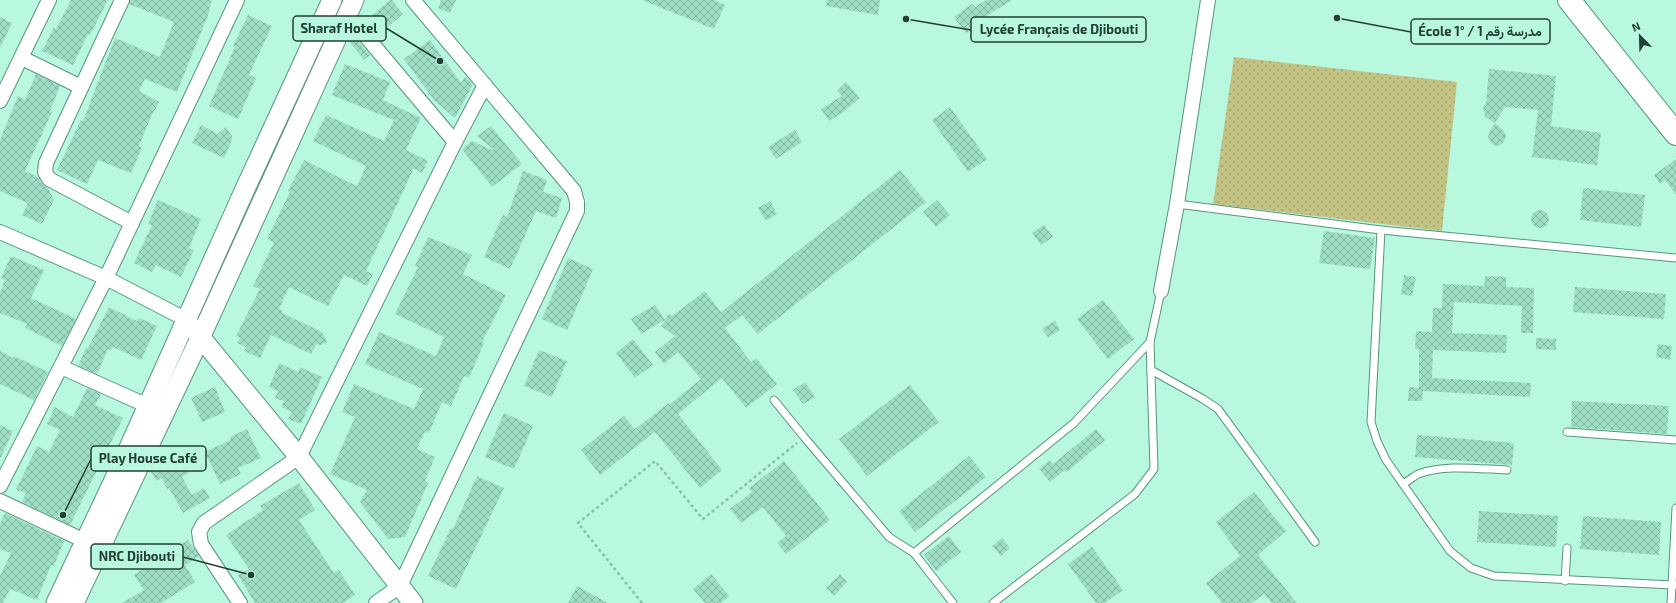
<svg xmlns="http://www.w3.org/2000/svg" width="1676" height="603" font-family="'Exo 2',Vazirmatn,sans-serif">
	<defs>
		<pattern id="grass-dots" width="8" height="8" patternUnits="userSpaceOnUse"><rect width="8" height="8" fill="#c3c384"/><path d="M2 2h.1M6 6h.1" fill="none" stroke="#9ea06d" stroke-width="1.8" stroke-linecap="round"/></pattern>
		<pattern id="building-cross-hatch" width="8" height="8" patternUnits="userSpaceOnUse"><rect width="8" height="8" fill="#9edec5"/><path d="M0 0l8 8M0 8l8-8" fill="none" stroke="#81b5a1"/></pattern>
	</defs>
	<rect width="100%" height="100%" fill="#b7f8df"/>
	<path fill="url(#grass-dots)" d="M1234 57 1457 82 1442 231 1213 204Z"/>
	<g fill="url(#building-cross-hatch)">
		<path d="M71 0H108L90 35 88 34 73 65 42 51 54 27 56 29Z"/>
		<path d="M130 0H212L209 9 210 10 177 92 145 79 139 91 159 102 154 112H153L139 146 142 148 131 173 98 160 87 184 57 170 81 120 83 121 115 38 160 57 174 22 129 4Z"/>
		<path d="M390 0H392L403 14 377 36 365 21Z"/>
		<path d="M441 0H456L450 13 438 8Z"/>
		<path d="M642 0H714L725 5 714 29Z"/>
		<path d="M827 0H880L878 15 826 6Z"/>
		<path d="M986 0H1012L983 18 984 20 966 33 954 17 972 4 975 7Z"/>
		<path d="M248 15 272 26 249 75 256 78 238 119 209 106 235 47 233 46Z"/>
		<path d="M0 17 12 23 0 48Z"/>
		<path d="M351 33 370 55 364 60 348 40Z"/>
		<path d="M430 40 461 83 465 77 473 84 455 118 434 100 404 59Z"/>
		<path d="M345 64 390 82 383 100 421 118 406 150 428 161 422 173 414 168 366 271 373 274 367 286 344 275 328 306 289 287 279 309 283 311 282 313 322 332 327 342 321 345 316 344 311 354 271 335 260 358 244 351 246 347 237 343 240 338 236 336 260 289 253 286 274 242 267 239 290 192 288 191 304 160 357 186 366 166 313 141 326 115 384 141 394 120 332 95Z"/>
		<path d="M1489 69 1556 76 1551 126 1601 133 1597 165 1532 157 1538 110 1505 107 1495 123 1485 117 1483 109 1486 103Z"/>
		<path d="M36 74 60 86 50 111 52 112 25 171 38 177 42 184 48 188 54 200 42 224 22 215 28 203 0 191V140L18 96 25 100Z"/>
		<path d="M846 82 860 98 842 113 829 121 821 109 842 96 837 91Z"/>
		<path d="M950 107 987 159 968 172 932 120Z"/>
		<path d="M1495 123 1504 131 1506 136 1504 142 1499 146 1493 145 1488 138 1489 132Z"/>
		<path d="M201 125 218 134 226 127 232 136V140L224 158 192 143Z"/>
		<path d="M491 126 522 164 492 187 462 149 472 141 492 150 493 149 477 136Z"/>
		<path d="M795 130 802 142 776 159 768 147Z"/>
		<path d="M1676 159V195L1665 180 1660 184 1654 175Z"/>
		<path d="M900 170 926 202 758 334 742 315 725 328 751 362 756 358 777 384 746 408 722 378 678 414 722 470 700 488 655 432 600 475 581 450 624 416 635 429 669 403 670 404 701 379 678 352 664 364 655 352 675 336 661 326 669 314 672 316 705 291 721 312Z"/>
		<path d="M523 171 547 180 543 192 562 198 556 218 536 211 510 269 484 257 503 215 507 217Z"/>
		<path d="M1583 188 1645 195 1641 227 1580 220Z"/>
		<path d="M158 200 201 219 189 248 194 250 181 277 156 265 152 272 134 263 152 225 148 224Z"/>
		<path d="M937 200 950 215 936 227 923 212Z"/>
		<path d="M770 201 777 214 766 221 758 208Z"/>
		<circle cx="1540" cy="219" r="9"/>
		<path d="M1044 225 1053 237 1041 245 1032 233Z"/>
		<path d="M1324 231 1375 238 1370 269 1319 263Z"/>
		<path d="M428 237 472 255 463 274 506 295 482 342 484 343 469 378 464 376 451 406 442 402 429 433 425 431 417 449 435 457 425 481 428 483 405 537 388 539 360 502 367 490 330 474 355 417 342 412 354 384 414 409 423 389 365 364 379 332 436 356 444 337 395 314 418 267 415 266Z"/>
		<path d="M11 256 44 270 31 298 76 319 62 346 25 328 27 324 0 313V293L5 280 1 278Z"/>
		<path d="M568 258 593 269 567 330 542 319Z"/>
		<path d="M1404 275 1416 277 1412 296 1401 294Z"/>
		<path d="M1485 276 1506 277V287L1534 288 1533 333H1521L1522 306 1454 302 1452 333 1507 335 1506 353 1433 350 1432 378 1531 383 1530 397 1423 391 1422 401H1408L1409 387 1419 388V349H1415L1416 331 1432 332 1433 308H1442L1443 284 1484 286Z"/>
		<path d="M1575 287 1666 294 1664 319 1573 312Z"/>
		<path d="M1103 300 1134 339 1108 359 1077 319Z"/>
		<path d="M655 305 665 320 641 334 631 319Z"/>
		<path d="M109 307 137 321 139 318 157 326 141 360 113 347 111 350 108 349 97 374 78 366 86 348H88Z"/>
		<path d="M1055 321 1060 330 1048 337 1042 328Z"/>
		<path d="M1536 338 1556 339V350L1536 349Z"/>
		<path d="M633 339 653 365 635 378 616 353Z"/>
		<path d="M1658 344 1672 346 1670 360 1656 357Z"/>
		<path d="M539 350 567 361 552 397 524 386Z"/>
		<path d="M0 351 14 358V356L48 372 34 400 0 384Z"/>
		<path d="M279 363 298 372 300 367 322 377 301 424 288 419 292 412 282 407 284 401 275 398 278 391 269 387Z"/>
		<path d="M805 382 815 397 803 404 793 390Z"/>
		<path d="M910 385 939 422 867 476 839 439Z"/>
		<path d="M215 387 225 412 202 422 191 398Z"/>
		<path d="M87 388 101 394 95 405 123 418 70 525 22 502 26 493 16 490 37 446 49 452 60 430 47 424 55 407 73 417Z"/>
		<path d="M1572 401 1669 406 1667 434 1571 427Z"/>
		<path d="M504 413 533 426 514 469 485 457Z"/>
		<path d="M0 425 13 431 0 459Z"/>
		<path d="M247 429 261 458 238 468 241 474 220 484 205 452 231 440 230 437Z"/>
		<path d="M1096 429 1105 440 1067 472 1065 470 1050 482 1039 469 1050 460 1053 464Z"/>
		<path d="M1417 435 1514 443 1512 465 1415 457Z"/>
		<path d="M181 449 193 470 182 477 192 495 204 488 210 498 183 513 169 488 167 489 162 478 156 481 150 470 151 466 157 463 155 459 172 450 174 454Z"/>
		<path d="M969 456 986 477 915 532 899 511Z"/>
		<path d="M784 461 830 520 786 554 777 543 786 536 763 507 741 523 730 509 752 492 749 488Z"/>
		<path d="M477 476 504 488 456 589 428 576 451 528 453 529Z"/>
		<path d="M299 483 315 510 299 520 334 573 339 570 355 595 343 603H255L238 575 249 569 226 535 263 510 260 506Z"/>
		<path d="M1254 492 1286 531 1258 555 1297 603H1272L1264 594 1252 603H1222L1206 583 1240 556 1216 522Z"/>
		<path d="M1479 511 1558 516 1556 547 1477 542Z"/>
		<path d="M5 513 64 541 54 566 51 565 37 600 10 589 3 603H0V576L11 553 0 549V524Z"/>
		<path d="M1583 516 1661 522 1659 555 1580 549Z"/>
		<path d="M949 536 961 552 936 571 924 555Z"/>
		<path d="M1002 538 1010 548 1001 556 992 546Z"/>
		<path d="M188 540 199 556 185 565 195 582 161 603H122L144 590 134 575Z"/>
		<path d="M1092 547 1123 590 1105 603H1096L1068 564Z"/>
		<path d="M711 574 729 596 721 603H705L693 589Z"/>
		<path d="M840 574 847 582 834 596 826 588Z"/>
		<path d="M577 586 608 603H568Z"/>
	</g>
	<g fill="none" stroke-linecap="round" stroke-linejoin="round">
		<defs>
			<g id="lane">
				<path d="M1177 204 1381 230 1676 258"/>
				<path d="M1381 230 1371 422 1377 441 1386 460 1450 551 1471 568 1494 576 1672 585 1676 508"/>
				<path d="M1151 370 1203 399 1218 409 1315 542"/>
				<path d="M774 400 804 437 889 537 914 553"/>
				<path d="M1567 432 1676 440"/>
				<path d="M1403 484C1408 481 1413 477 1418 474 1445 464 1479 469 1507 470"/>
				<path d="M1565 581 1567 548"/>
				<path d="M953 603 914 553 1074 423 1150 342"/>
				<path d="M993 603 1135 494 1154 469 1150 342 1161 291"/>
				<path d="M1671 603 1672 585H1676"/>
			</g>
			<g id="street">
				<path d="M122 0 46 163 45 172 49 179 132 223"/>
				<path d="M347 14 455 142"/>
				<path d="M22 58 81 87"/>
				<path d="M0 101 49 0"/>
				<path d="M0 232 106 278 187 320"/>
				<path d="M1161 291 1177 204 1208 0"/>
				<path d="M61 367 148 406"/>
				<path d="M0 486 106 278 237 0"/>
				<path d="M0 501 85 541"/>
				<path d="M240 603 201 544 199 532 204 523 299 457 455 142 485 85"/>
				<path d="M376 603 400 586 577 211V202L574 191 413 0"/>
			</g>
			<g id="secondary">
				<path d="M193 328 299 457 413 603"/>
				<path d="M56 603 123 461 245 189 332 0"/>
				<path d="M74 603 201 336 354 0"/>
			</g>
			<path id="primary" d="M1569 0 1676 134"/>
		</defs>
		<use href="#lane" stroke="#57957e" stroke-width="9"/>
		<use href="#street" stroke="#57957e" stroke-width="16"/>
		<use href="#secondary" stroke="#57957e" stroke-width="21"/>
		<use href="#primary" stroke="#57957e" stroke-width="24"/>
		<path stroke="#89beaa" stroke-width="2.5" stroke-dasharray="3 3" stroke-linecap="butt" d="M642 603 578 523 655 461 703 519 797 443"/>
		<use href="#lane" stroke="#fff" stroke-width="7"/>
		<use href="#street" stroke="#fff" stroke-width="14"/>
		<use href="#secondary" stroke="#fff" stroke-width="19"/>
		<use href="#primary" stroke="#fff" stroke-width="22"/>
	</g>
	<path fill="none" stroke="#253f36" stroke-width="1.5" d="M440 61L386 28M906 19L971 30M1337 18L1411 32M63 515L91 459M251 575L183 557"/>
	<g fill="#253f36" stroke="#b7f8df" stroke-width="1.5">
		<circle cx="440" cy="61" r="4"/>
		<circle cx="906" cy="19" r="4"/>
		<circle cx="1337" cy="18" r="4"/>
		<circle cx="63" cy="515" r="4"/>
		<circle cx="251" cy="575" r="4"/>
	</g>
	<g fill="#b7f8df" stroke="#253f36" stroke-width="1.5">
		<rect x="293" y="16" width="93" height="25" rx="4"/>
		<rect x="971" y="17" width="175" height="25" rx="4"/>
		<rect x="1411" y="19" width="139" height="25" rx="4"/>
		<rect x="91" y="446" width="115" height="25" rx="4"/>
		<rect x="91" y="544" width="92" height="25" rx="4"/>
	</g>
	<g font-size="13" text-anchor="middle" font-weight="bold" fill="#253f36">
		<text x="339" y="33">Sharaf Hotel</text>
		<text x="1059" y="34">Lycée Français de Djibouti</text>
		<text x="1480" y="36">École 1° / مدرسة رقم 1</text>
		<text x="148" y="463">Play House Café</text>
		<text x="137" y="561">NRC Djibouti</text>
	</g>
	<g transform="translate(1640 36) rotate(337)" stroke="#b7f8df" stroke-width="3" paint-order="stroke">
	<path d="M0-3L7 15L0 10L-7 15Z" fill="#253f36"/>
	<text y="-6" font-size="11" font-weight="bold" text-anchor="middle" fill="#253f36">N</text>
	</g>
</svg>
